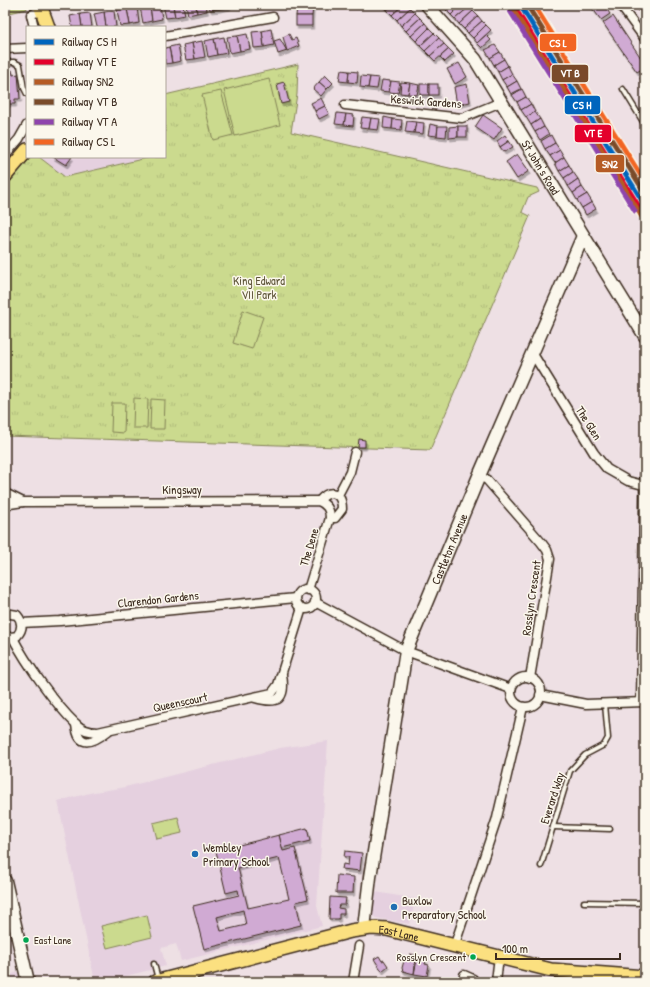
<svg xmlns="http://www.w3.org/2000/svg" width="650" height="987" font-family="'Patrick Hand',sans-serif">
	<defs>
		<pattern id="forest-firs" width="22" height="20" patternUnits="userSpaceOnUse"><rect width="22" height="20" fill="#cbda8e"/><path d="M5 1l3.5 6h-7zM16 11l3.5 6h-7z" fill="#afbb7a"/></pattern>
		<pattern id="park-tufts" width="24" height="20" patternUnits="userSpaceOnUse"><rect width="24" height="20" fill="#cbda8e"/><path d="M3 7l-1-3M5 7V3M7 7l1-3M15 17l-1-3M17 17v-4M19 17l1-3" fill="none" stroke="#afbb7a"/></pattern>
		<filter id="shadow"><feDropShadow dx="1.5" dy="3" stdDeviation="0" flood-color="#0004"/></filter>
	</defs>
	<rect width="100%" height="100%" fill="#eee0e4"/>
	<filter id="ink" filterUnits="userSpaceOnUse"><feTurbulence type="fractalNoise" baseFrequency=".025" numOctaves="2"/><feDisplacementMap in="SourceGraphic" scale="8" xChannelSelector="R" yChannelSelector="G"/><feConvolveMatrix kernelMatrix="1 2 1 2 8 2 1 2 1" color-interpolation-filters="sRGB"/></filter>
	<g filter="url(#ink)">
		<g fill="#e5d0df">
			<path d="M39 157H151L65 177Z"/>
			<path d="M328 741 317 906 322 926 181 961 176 944 161 948 166 966 102 982H95L58 801 94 792 121 788 280 748Z"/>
			<path d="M376 892 416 899 409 924 376 918 372 915Z"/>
			<path d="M18 972 21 982H5V977Z"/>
		</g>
		<path fill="url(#forest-firs)" stroke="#838256" d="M5 5H26L27 9 5 14Z"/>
		<path fill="url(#park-tufts)" stroke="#838256" d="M298 64 297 94 291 132 537 188 539 192 528 197 522 212 530 216 430 450 5 436V188L31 157H39L65 177 151 157H165V95Z"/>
		<g fill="#cbda8e" stroke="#838256">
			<path d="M269 79 280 125 235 136 224 90Z"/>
			<path d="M221 91 233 135 213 140 202 95Z"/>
			<path d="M243 310 263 317 252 349 233 343Z"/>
			<path d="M134 398 148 399 147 428H133Z"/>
			<path d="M151 399 165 400 164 429H150Z"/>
			<path d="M112 403H125L124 433 111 432Z"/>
			<path d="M178 817 182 833 157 839 153 823Z"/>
			<path d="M147 915 152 937 107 948 101 926Z"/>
		</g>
		<g fill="#d0aad3" stroke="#3b2a1e" fill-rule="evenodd" filter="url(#shadow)">
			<path d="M150 5 152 21 143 23 140 7Z"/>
			<path d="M150 5H160L162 19 152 21Z"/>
			<path d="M163 5H173L175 17 166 18Z"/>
			<path d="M173 5H183L185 15 175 17Z"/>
			<path d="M186 5H196L197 13 188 15Z"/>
			<path d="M196 5H206L207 11 197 13Z"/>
			<path d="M209 5H219V9L210 10Z"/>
			<path d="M219 5H229V7L219 9Z"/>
			<path d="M382 5H393L387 10Z"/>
			<path d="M393 5H403L392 15 387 10Z"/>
			<path d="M403 5H408L410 8 397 20 392 15Z"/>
			<path d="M452 5H461L451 15 446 10Z"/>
			<path d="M461 5 469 7 455 19 451 15Z"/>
			<path d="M590 5H604L610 14 601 20Z"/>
			<path d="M297 6 313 7 312 16H296Z"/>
			<path d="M645 6V20L638 10Z"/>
			<path d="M137 7 139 23 130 25 127 9Z"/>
			<path d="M469 7 473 11 459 24 455 19Z"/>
			<path d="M410 8 415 13 401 26 397 20Z"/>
			<path d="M127 9 130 25 120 26 117 10Z"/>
			<path d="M114 11 116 27H106L104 12Z"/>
			<path d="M473 11 478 16 464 29 459 24Z"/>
			<path d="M104 12 106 27H97L94 14Z"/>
			<path d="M90 13 92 27H82L80 14Z"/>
			<path d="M415 13 420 18 406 31 401 26Z"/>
			<path d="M80 14 82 27H72L70 16Z"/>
			<rect x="296" y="16" width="16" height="10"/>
			<path d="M478 16 482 21 468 33 464 29Z"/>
			<path d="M613 16 645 64V67L637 72 603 23Z"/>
			<path d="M420 18 425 23 411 36 406 31Z"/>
			<path d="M482 21 486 25 473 38 468 33Z"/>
			<path d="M425 23 429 28 416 41 411 36Z"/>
			<path d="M486 25 491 30 477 43 473 38Z"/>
			<path d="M429 28 434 33 420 46 416 41Z"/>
			<path d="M271 29 274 45 264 47 262 31Z"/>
			<path d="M262 31 264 47 254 48 252 32Z"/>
			<path d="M434 33 439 38 425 51 420 46Z"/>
			<path d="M247 34 250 49 240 51 237 36Z"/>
			<path d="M289 34 292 40 296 38 299 46 287 51 283 37Z"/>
			<path d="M486 35 491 40 482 48 477 43Z"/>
			<path d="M237 36 240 51 230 53 227 37Z"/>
			<path d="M224 37 227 53 217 55 214 39Z"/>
			<path d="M439 38 444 44 430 56 425 51Z"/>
			<path d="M214 39 217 55 208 57 205 41Z"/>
			<path d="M280 39 287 51 278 54 274 41Z"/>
			<path d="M202 41 205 57 195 59 192 43Z"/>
			<path d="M192 43 195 59 186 60 183 45Z"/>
			<path d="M444 44 449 49 435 61 430 56Z"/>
			<path d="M178 45 181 61 172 63 169 47Z"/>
			<path d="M495 45 500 52 490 58 485 50Z"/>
			<path d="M169 47 172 63 165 64V48Z"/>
			<path d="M449 49 454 54 445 62 440 57Z"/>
			<path d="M500 52 504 59 494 65 490 58Z"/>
			<path d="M504 59 508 66 498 72 494 65Z"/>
			<path d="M459 63 467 77 455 84 447 69Z"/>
			<path d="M508 66 512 74 502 80 498 72Z"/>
			<path d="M5 70H12L13 75 18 74 20 99H15V104H5Z"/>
			<path d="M341 70 349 71 348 82 339 81Z"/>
			<path d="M349 71 358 72 357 83 348 82Z"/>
			<path d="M512 74 517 81 507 87 502 80Z"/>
			<path d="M325 75 333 83 327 89 319 82Z"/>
			<path d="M361 76 370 77 368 88 360 87Z"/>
			<path d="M645 76V87L640 78Z"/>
			<path d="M370 77 379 78 377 89 368 88Z"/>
			<path d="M382 80 391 81 389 92 380 91Z"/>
			<path d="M391 81 400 82 398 93 389 92Z"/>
			<path d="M517 81 521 89 511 94 507 87Z"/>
			<path d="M284 82 289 102 281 104 277 84Z"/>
			<path d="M319 82 327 89 321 96 313 89Z"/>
			<path d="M401 82 410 83 408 94 400 93Z"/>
			<path d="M410 83 419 85 417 95 408 94Z"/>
			<rect x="420" y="84" width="9" height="11"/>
			<rect x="429" y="84" width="9" height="11"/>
			<path d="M467 84 470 102 457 105 454 87Z"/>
			<path d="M522 89 526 97 517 102 512 95Z"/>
			<path d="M526 97 531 104 521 110 517 102Z"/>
			<path d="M321 98 325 106 315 111 311 103Z"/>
			<path d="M531 104 535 112 526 117 521 110Z"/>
			<path d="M325 106 329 114 319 119 315 111Z"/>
			<path d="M535 112 540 119 531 125 526 117Z"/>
			<path d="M337 113 346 114 344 125 335 124Z"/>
			<path d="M346 114 354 115 353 126 344 125Z"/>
			<path d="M483 115 502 128 494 140 475 127Z"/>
			<path d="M362 117 371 118 369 129 360 128Z"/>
			<path d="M384 117 393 119 392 129 383 128Z"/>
			<path d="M371 118 380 119 378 130 369 129Z"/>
			<path d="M393 119 402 120 401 130 392 129Z"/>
			<path d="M540 119 544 127 535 132 531 125Z"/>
			<path d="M407 121 416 122 414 133 405 132Z"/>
			<path d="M416 122 424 123 423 134 414 133Z"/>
			<path d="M430 124 438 126 437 136 428 135Z"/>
			<path d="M438 126H447L446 137 437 136Z"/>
			<path d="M458 126V137L449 138V127Z"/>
			<rect x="458" y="126" width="9" height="11"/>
			<path d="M544 127 549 134 540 140 535 132Z"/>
			<path d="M505 135 509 141 500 147 497 141Z"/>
			<path d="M551 135 555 143 545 149 541 141Z"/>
			<path d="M509 141 513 147 504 152 500 147Z"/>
			<path d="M555 143 560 150 550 156 545 149Z"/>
			<path d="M560 150 564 157 555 163 550 156Z"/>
			<path d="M517 154 529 171 517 179 506 162Z"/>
			<path d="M53 157H72L66 165Z"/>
			<path d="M564 157 569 165 559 171 555 163Z"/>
			<path d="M569 165 573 172 564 178 559 171Z"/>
			<path d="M573 172 578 179 568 186 564 178Z"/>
			<path d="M578 179 582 187 573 193 568 186Z"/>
			<path d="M582 187 587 194 577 200 573 193Z"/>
			<path d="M587 194 592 202 582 208 577 200Z"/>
			<path d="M592 202 596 209 586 215 582 208Z"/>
			<path d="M359 439 365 440V447H358Z"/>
			<path d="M307 828 310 841 282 848 279 835Z"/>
			<path d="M279 835 283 851 295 848 308 899 296 902 301 925 204 949 193 906 239 895 238 890 226 893 216 851ZM279 858 289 899 248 908 238 868ZM243 910 246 925 221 931 217 917Z"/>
			<path d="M345 851 362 853 360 871 342 869 343 864 348 865 349 857H344Z"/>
			<path d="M337 875 354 877 353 893H336Z"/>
			<path d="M330 897 346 898 345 905H339L338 908 344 909V914H339V919H329Z"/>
			<path d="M410 954 416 955 414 974 403 971 402 968 405 957 409 958Z"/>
			<path d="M379 956 382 961 384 960 388 966 382 971 374 959Z"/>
			<path d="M420 956 426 958 425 964 429 965 427 976 414 974 417 960 419 961Z"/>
		</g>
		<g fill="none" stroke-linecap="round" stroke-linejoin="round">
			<defs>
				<g id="lane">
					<path d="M5 62H14L20 65 24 88 27 94"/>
					<path d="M623 89 645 125"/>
					<path d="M553 827 610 829"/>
					<path d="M541 866 570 771 585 755 604 745 608 738 605 704"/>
					<path d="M584 902 645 903"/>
					<path d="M154 964 158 979"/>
				</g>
				<g id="street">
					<path d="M620 5 645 39"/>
					<path d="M34 27 31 15 42 9"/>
					<path d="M165 36 273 17"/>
					<path d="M5 49 27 48"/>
					<path d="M345 105 462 118 501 102"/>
					<path d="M5 155 19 139 27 125"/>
					<path d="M533 354 594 453 607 469 628 481 643 485"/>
					<path d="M479 476 487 480 541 542 547 550 550 559 530 678"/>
					<path d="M5 493 23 502 319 501C327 505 330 509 330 518L308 590"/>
					<path d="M338 495 350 472 355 452"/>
					<path d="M319 501C330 488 342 492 342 509L335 518H330"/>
					<path d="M5 508 10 504 23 502"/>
					<circle cx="306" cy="599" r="10"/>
					<path d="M315 602 406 651 511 689"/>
					<path d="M5 613 17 615C23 622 23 629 17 636L5 638"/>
					<path d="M21 623 60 621 296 598"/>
					<path d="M13 638C26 663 55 704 76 724 82 730 90 732 98 732L272 693 278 685 302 608"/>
					<circle cx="526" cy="692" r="15"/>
					<path d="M540 695 586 704 645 702"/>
					<path d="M255 698C279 705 286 699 282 675"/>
					<path d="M641 702 645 449"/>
					<path d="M76 724C78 750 94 742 108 731"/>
					<path d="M455 944 497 818 523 707"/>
					<path d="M192 972 193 982"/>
					<path d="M464 975 473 979 475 982"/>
					<path d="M353 982 359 946"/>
					<path d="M496 982 499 956"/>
				</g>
				<g id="secondary">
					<path id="s1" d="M427 5 475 59 645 336"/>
					<path d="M5 881 28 982"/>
					<path id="s2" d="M364 928 370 877 406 651 479 476 583 236"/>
				</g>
				<g id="primary">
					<path d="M40 5 48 27"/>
					<path d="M5 176 27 150"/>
					<path id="s3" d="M155 982 351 931 371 928 387 929 551 970 645 977"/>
				</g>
			</defs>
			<use href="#lane" stroke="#3b2a1e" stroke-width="7"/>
			<use href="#street" stroke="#3b2a1e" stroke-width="11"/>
			<use href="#secondary" stroke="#3b2a1e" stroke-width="15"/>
			<use href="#primary" stroke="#3b2a1e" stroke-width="16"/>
			<use href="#lane" stroke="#fbf7ec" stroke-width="4"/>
			<use href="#street" stroke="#fbf7ec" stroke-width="8"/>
			<use href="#secondary" stroke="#fbf7ec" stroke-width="12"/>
			<use href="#primary" stroke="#fbe080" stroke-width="13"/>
			<defs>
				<path id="rail-1" d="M520 5 645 205"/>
				<path id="rail-2" d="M515 8 640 208"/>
				<path id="rail-3" d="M510 5 596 140 645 222"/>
				<path id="rail-4" d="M527 5 645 193"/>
				<path id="rail-5" d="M510 11 635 211"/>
				<path id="rail-6" d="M534 5 645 182"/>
			</defs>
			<use href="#rail-1" stroke="#fbf7ec" stroke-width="8"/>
			<use href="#rail-2" stroke="#fbf7ec" stroke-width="8"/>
			<use href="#rail-3" stroke="#fbf7ec" stroke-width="8"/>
			<use href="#rail-4" stroke="#fbf7ec" stroke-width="8"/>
			<use href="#rail-5" stroke="#fbf7ec" stroke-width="8"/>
			<use href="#rail-6" stroke="#fbf7ec" stroke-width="8"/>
			<use href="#rail-1" stroke="#0065bd" stroke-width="5"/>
			<use href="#rail-2" stroke="#e4002b" stroke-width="5"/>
			<use href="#rail-3" stroke="#b55b24" stroke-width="5"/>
			<use href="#rail-4" stroke="#7a4b2a" stroke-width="5"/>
			<use href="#rail-5" stroke="#8e44ad" stroke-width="5"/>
			<use href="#rail-6" stroke="#f26522" stroke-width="5"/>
		</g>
	</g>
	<g fill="#1f6fb2" stroke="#fbf7ec" stroke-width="1.5">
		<circle cx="195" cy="854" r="4"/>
		<circle cx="394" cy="907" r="4"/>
	</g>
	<g fill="#00a651" stroke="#fbf7ec" stroke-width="1.5">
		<circle cx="26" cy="940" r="3.5"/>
		<circle cx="473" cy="957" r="3.5"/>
	</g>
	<g text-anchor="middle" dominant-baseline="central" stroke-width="3" stroke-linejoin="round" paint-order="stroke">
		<g font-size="11" fill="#3b2a1e" stroke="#fbf7ec" text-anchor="start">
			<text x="34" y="940">East Lane</text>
			<text x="466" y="957" text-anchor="end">Rosslyn Crescent</text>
		</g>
		<g font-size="12" fill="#3b2a1e" stroke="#fbf7ec">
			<text transform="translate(426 101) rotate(4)">Keswick Gardens</text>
			<text stroke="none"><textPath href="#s1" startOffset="199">St John's Road</textPath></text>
			<text transform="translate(589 423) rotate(58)">The Glen</text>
			<text x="182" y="489">Kingsway</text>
			<text transform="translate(309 547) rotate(-73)">The Dene</text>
			<text stroke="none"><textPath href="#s2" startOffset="391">Castleton Avenue</textPath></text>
			<text transform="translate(531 598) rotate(-82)">Rosslyn Crescent</text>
			<text transform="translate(158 599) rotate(-6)">Clarendon Gardens</text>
			<text transform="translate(180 702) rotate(-12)">Queenscourt</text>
			<text transform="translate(552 798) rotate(-72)">Everard Way</text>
			<text stroke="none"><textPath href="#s3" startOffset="251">East Lane</textPath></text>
		</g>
		<g font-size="12" fill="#5f563a" stroke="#fbf7ec">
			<text x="259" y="280">King Edward<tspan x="259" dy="14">VII Park</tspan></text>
		</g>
		<g font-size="12" fill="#3b2a1e" stroke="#fbf7ec" text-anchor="start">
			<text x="203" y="847">Wembley<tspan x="203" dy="14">Primary School</tspan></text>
			<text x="402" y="900">Buxlow<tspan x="402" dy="14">Preparatory School</tspan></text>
		</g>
	</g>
	<g stroke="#fbf7ec" stroke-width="1.5">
		<rect x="539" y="33" width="38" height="19" rx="4" fill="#f26522"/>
		<rect x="551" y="64" width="38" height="19" rx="4" fill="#7a4b2a"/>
		<rect x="564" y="95" width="37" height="20" rx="4" fill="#0065bd"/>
		<rect x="574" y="124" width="38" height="19" rx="4" fill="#e4002b"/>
		<rect x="595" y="154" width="30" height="19" rx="4" fill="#b55b24"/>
	</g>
	<g font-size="11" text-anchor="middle" font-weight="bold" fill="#fff">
		<text x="558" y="47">CS L</text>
		<text x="570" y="77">VT B</text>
		<text x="582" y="109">CS H</text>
		<text x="593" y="137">VT E</text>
		<text x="610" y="168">SN2</text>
	</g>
	<rect width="650" height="987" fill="none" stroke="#fbf7ec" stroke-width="20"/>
	<rect x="10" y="10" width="630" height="967" fill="none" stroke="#3b2a1e" stroke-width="1.5" filter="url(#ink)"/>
	<rect x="26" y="26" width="140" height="132" fill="#fbf7ec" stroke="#aea59a"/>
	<rect x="34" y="39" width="20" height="6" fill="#0065bd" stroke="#aea59a"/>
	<text x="62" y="46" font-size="12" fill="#3b2a1e">Railway CS H</text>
	<rect x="34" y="59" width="20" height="6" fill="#e4002b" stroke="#aea59a"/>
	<text x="62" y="66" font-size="12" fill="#3b2a1e">Railway VT E</text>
	<rect x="34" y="79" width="20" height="6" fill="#b55b24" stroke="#aea59a"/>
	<text x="62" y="86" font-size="12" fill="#3b2a1e">Railway SN2</text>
	<rect x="34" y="99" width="20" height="6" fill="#7a4b2a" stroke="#aea59a"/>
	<text x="62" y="106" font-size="12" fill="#3b2a1e">Railway VT B</text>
	<rect x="34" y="119" width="20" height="6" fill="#8e44ad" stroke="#aea59a"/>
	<text x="62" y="126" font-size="12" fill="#3b2a1e">Railway VT A</text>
	<rect x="34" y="139" width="20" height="6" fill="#f26522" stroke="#aea59a"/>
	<text x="62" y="146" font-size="12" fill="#3b2a1e">Railway CS L</text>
	<path d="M496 953v6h124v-6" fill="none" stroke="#3b2a1e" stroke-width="2"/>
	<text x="502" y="953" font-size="12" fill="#3b2a1e" stroke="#fbf7ec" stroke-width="3" paint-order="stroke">100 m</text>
</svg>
